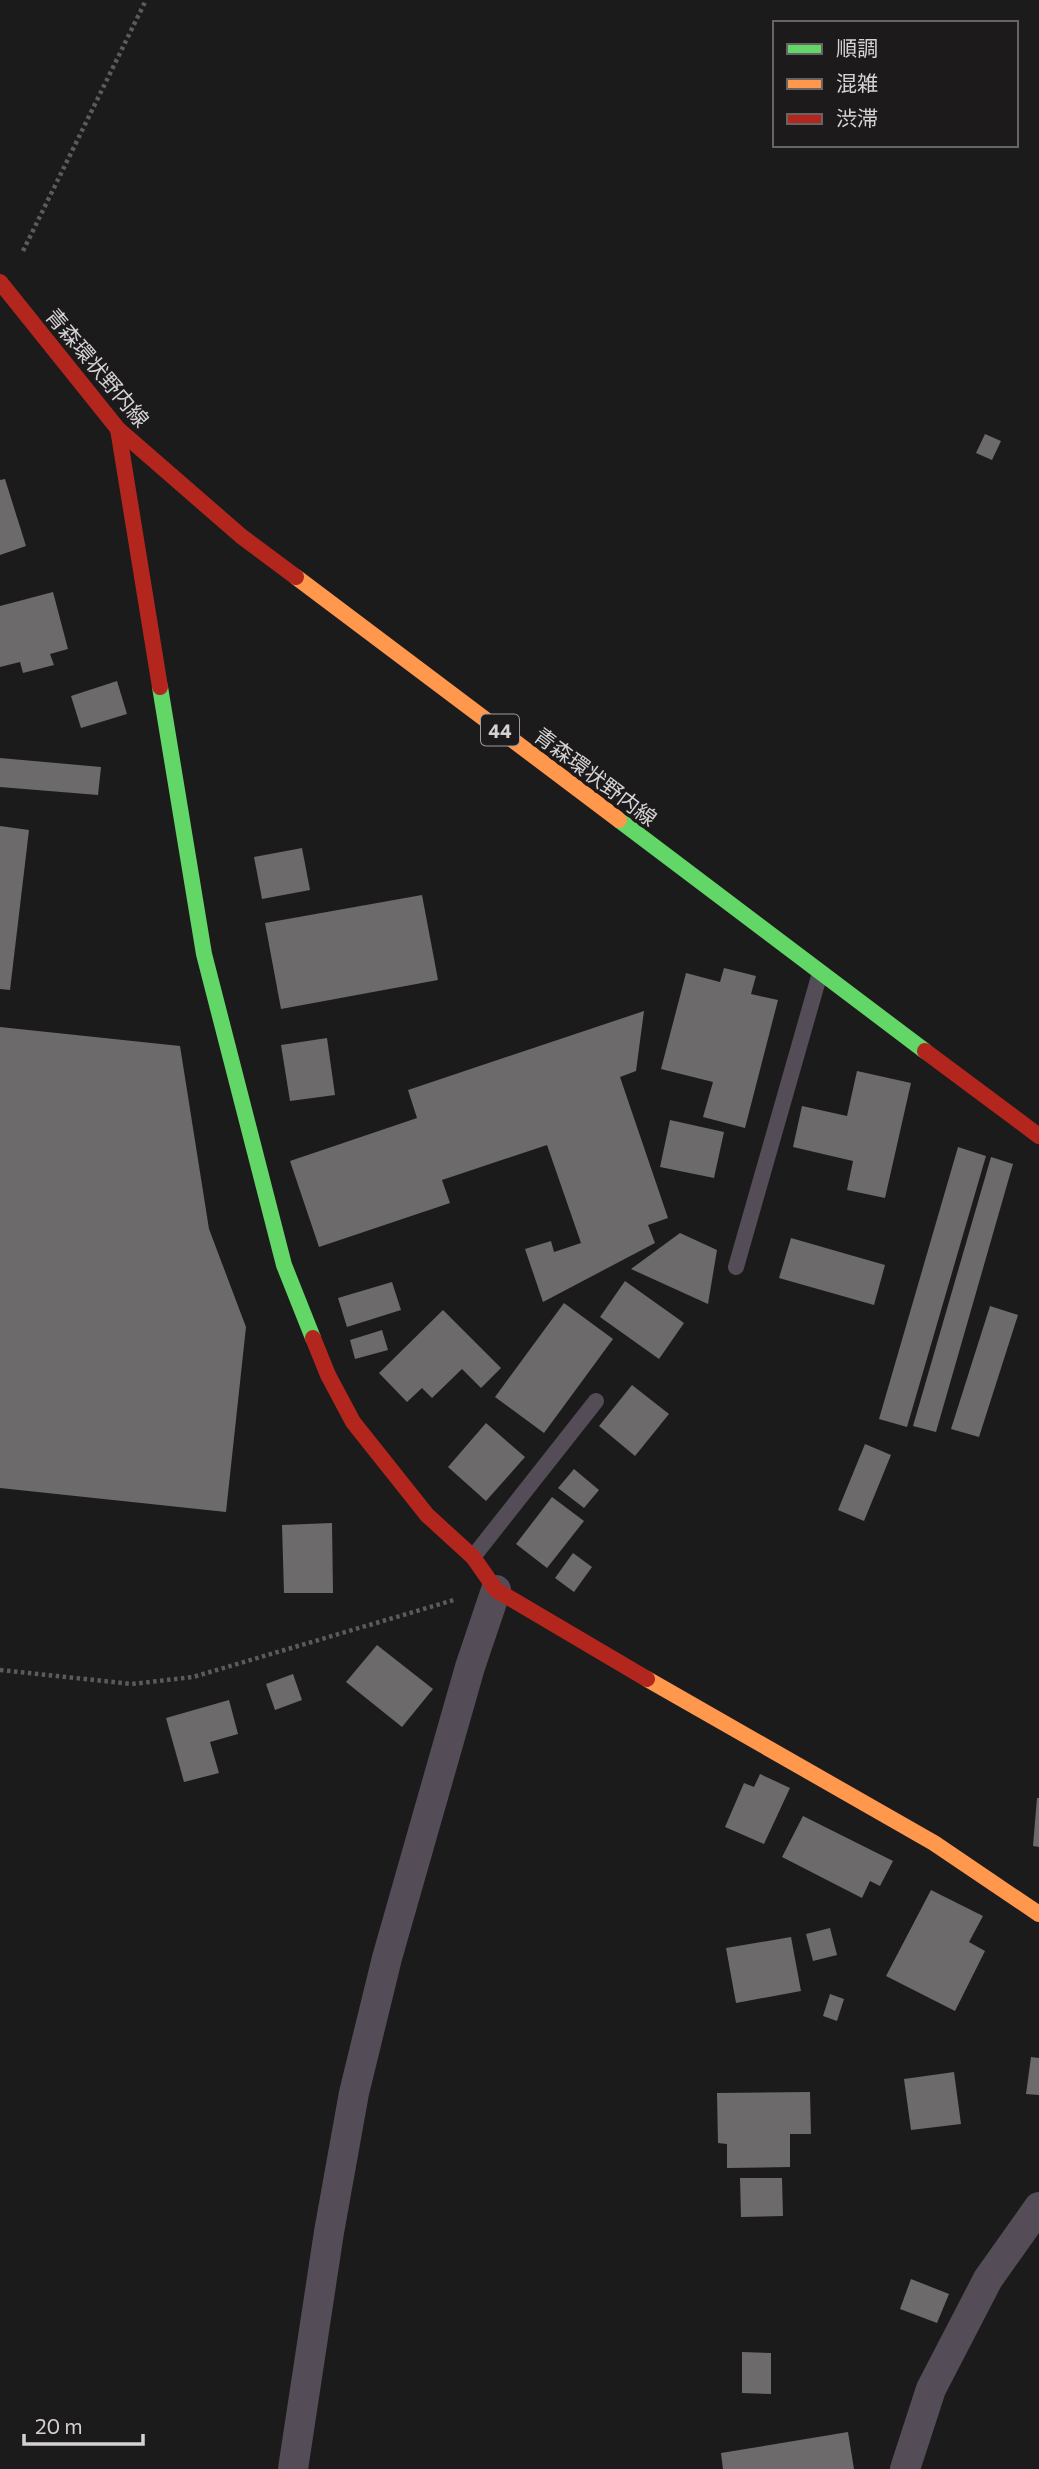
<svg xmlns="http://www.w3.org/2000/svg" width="1039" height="2469" font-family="Commissioner,'Noto Sans JP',sans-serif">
	<rect width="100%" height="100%" fill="#1c1b1b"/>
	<g fill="#6c6a6a">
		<path d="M985 434 1001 441 992 460 976 453Z"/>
		<path d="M5 479 26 546 0 555V480Z"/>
		<path d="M53 592 68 649 50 654 54 665 23 673 20 662 0 667V606Z"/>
		<path d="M117 681 127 714 81 728 71 696Z"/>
		<path d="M0 758 101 767 98 795 0 787Z"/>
		<path d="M0 826 29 830 10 990 0 989Z"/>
		<path d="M302 848 310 890 262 899 254 857Z"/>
		<path d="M422 895 438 980 281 1009 265 923Z"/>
		<path d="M724 968 756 976 751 994 778 1000 745 1128 703 1117 713 1082 661 1069 686 973 720 982Z"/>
		<path d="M644 1011 636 1071 620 1077 668 1218 648 1225 655 1243 543 1302 525 1249 551 1241 554 1252 581 1243 547 1145 442 1180 450 1203 319 1247 290 1161 417 1118 408 1090Z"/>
		<path d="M0 1027 180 1046 209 1229 246 1327 226 1512 0 1488Z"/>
		<path d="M327 1038 335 1095 290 1101 281 1045Z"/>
		<path d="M857 1071 911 1083 885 1198 847 1190 853 1161 793 1147 802 1106 847 1116Z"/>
		<path d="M670 1120 724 1132 714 1178 660 1167Z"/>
		<path d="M958 1147 986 1156 907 1427 879 1419Z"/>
		<path d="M991 1157 1013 1164 936 1432 913 1426Z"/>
		<path d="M680 1233 717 1250 708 1304 631 1269Z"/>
		<path d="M791 1238 885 1265 874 1305 779 1278Z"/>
		<path d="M625 1281 684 1323 659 1359 600 1317Z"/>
		<path d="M392 1282 401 1310 347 1327 338 1298Z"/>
		<path d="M564 1303 613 1339 544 1433 495 1397Z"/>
		<path d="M990 1306 1018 1315 979 1437 951 1429Z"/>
		<path d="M443 1310 501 1368 481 1388 462 1369 432 1398 422 1388 407 1402 379 1373Z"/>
		<path d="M382 1330 388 1350 355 1359 350 1340Z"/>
		<path d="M632 1385 669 1414 635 1456 599 1426Z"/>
		<path d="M486 1423 525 1457 486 1501 448 1467Z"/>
		<path d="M865 1444 891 1455 864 1521 838 1510Z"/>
		<path d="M574 1469 599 1490 584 1508 558 1488Z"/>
		<path d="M552 1497 584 1521 547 1568 516 1544Z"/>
		<path d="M332 1523 333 1593H284L282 1525Z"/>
		<path d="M573 1553 592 1567 574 1592 555 1578Z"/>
		<path d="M377 1645 433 1689 402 1727 346 1682Z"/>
		<path d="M293 1674 302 1700 275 1710 266 1684Z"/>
		<path d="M229 1700 238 1734 210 1742 219 1773 184 1782 166 1718Z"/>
		<path d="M760 1774 790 1788 764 1844 725 1827 744 1783 754 1787Z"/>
		<path d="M1037 1798H1039V1847L1033 1846Z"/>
		<path d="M803 1816 893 1861 880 1886 870 1881 862 1898 782 1857Z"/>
		<path d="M931 1890 983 1916 969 1942 985 1951 955 2011 886 1976Z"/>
		<path d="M830 1928 837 1955 813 1961 806 1934Z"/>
		<path d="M791 1937 801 1991 736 2003 726 1948Z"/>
		<path d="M830 1994 844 1999 837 2021 823 2016Z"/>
		<path d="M1031 2057 1039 2058V2095L1026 2094Z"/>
		<path d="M954 2072 961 2124 911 2130 904 2079Z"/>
		<path d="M810 2092 811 2134H790V2167L727 2168V2144L718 2143 717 2093Z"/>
		<path d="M740 2178H782L783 2216 741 2217Z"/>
		<path d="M911 2279 949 2294 937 2323 900 2309Z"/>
		<path d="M742 2352 771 2353V2394L742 2393Z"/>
		<path d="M848 2432 854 2469H723L721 2453Z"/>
	</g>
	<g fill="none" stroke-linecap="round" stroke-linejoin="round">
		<g stroke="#5d595e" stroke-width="4.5" stroke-dasharray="3.5 3.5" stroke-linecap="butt">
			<path d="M23 251 146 0"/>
			<path d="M0 1670 132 1684 193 1677 454 1600"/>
		</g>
		<g stroke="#544c56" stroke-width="16">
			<path d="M736 1267 820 973"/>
			<path d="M473 1557 596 1401"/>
		</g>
		<g stroke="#544c56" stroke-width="30">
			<path d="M293 2469 329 2232 354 2093 387 1958 470 1667 496 1590"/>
			<path d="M905 2469 931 2389 988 2279 1039 2207"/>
		</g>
		<g stroke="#63d668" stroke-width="16">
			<path d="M160 687 204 954 284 1265 313 1338"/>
			<path d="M619 820 925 1051"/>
		</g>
		<g stroke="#ff974d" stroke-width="16">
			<path d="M296 577 619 820"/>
			<path d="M647 1679 934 1843 1039 1914"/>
		</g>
		<g stroke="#b3261e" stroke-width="16">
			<path d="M0 282 118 429 241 536 296 577"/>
			<path d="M118 429 160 687"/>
			<path d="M925 1051 1039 1136"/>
			<path d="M313 1338 328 1375 353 1422 427 1515 473 1557 496 1590 647 1679"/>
		</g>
	</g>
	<g text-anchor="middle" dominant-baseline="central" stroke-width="7" stroke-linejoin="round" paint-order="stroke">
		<rect fill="#1d1a1b" stroke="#9d9b9c" stroke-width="2" x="481" y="714.5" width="38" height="31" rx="5"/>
		<g font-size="19" font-weight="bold" fill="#d4d2d3">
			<text x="500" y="730">44</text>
		</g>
		<g font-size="21" fill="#d4d2d3" stroke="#1d1a1b">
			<text transform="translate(98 367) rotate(50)">青森環状野内線</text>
			<text transform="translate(596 776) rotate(37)">青森環状野内線</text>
		</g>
	</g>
	<rect x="773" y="21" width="245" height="126" fill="#1d1a1b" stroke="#666465" stroke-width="2"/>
	<rect x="787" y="44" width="35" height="10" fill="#63d668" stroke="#666465" stroke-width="2"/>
	<text x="836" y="56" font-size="21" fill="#d4d2d3">順調</text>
	<rect x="787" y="79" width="35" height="10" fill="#ff974d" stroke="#666465" stroke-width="2"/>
	<text x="836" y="91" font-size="21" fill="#d4d2d3">混雑</text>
	<rect x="787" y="114" width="35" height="10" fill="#b3261e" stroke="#666465" stroke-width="2"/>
	<text x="836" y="126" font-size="21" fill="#d4d2d3">渋滞</text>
	<path d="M24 2434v10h119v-10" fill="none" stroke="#d4d2d3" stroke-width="3.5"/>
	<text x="35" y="2434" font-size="21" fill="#d4d2d3" stroke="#1d1a1b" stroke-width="5" paint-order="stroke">20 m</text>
</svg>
